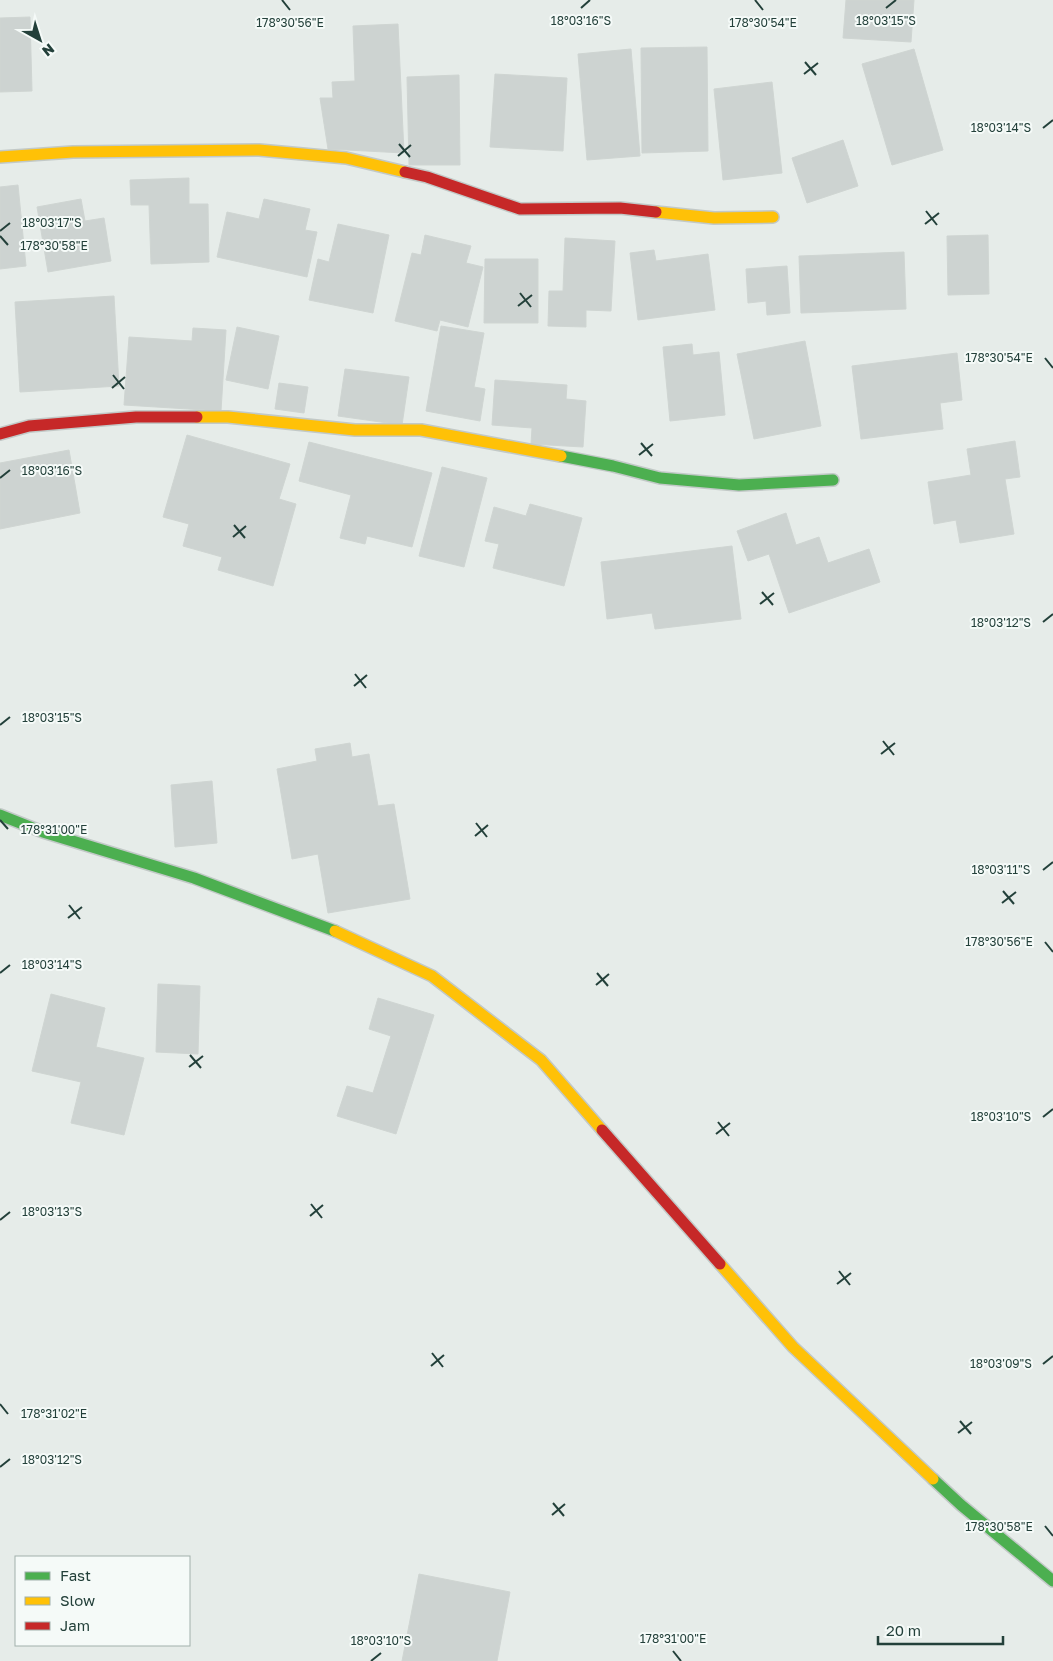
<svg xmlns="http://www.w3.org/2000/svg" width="1053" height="1661" font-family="'Golos Text',sans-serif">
	<rect width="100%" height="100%" fill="#e6ece9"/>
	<g fill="#cdd3d1" stroke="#cfd5d2">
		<path d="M846 0H914L911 42 843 38Z"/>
		<path d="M30 17 32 91 0 92V18Z"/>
		<path d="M398 24 404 153 328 149 320 98H333L332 82 355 81 353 26Z"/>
		<path d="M707 47 708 151 642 153 641 48Z"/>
		<path d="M631 49 640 156 587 160 578 54Z"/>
		<path d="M914 49 943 150 892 165 862 64Z"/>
		<path d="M495 74 567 78 563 151 490 147Z"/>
		<path d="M459 75 460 165H409L407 77Z"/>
		<path d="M772 82 782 173 723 180 714 89Z"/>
		<path d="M843 140 858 186 807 203 792 158Z"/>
		<path d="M189 178V204H208L209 262 151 264 149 205H131L130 180Z"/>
		<path d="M18 185 26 266 0 269V187Z"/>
		<path d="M81 199 85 221 104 218 111 261 48 272 37 207Z"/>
		<path d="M264 199 310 209 305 230 317 232 307 277 217 257 227 212 259 219Z"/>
		<path d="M338 224 389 235 373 313 309 300 318 259 329 262Z"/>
		<path d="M425 235 471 246 466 263 483 267 468 327 440 320 437 331 395 321 412 253 421 255Z"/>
		<path d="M988 235 989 294 948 295 947 236Z"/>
		<path d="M565 238 615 241 611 311 586 310V327L548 326 549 291H563Z"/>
		<path d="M654 250 656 261 708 254 715 310 638 320 630 253Z"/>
		<path d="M904 252 906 309 801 313 799 256Z"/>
		<path d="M485 259H538V323H484Z"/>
		<path d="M787 266 790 313 767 315 766 301 748 303 746 269Z"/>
		<path d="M114 296 119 386 20 392 15 302Z"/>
		<path d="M441 326 484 333 474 387 485 389 480 421 426 411Z"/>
		<path d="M237 327 279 336 268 389 226 380Z"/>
		<path d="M193 328 226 330 221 411 124 405 129 337 192 341Z"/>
		<path d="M805 341 821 426 754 439 737 354Z"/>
		<path d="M692 344 693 355 719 352 725 415 670 421 663 347Z"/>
		<path d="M957 353 962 400 940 403 943 429 861 439 852 366Z"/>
		<path d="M345 369 409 377 402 425 338 416Z"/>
		<path d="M495 380 567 385 566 399 586 401 583 447 531 444 532 428 492 425Z"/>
		<path d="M279 383 308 387 304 413 275 409Z"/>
		<path d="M187 435 290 464 279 499 296 504 273 586 218 570 222 557 183 546 189 524 163 517Z"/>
		<path d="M1015 441 1020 477 1005 479 1014 534 960 543 956 520 934 524 928 482 971 475 967 449Z"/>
		<path d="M309 442 432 473 412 547 367 536 365 544 340 538 351 495 299 481Z"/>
		<path d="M69 450 80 513 0 529V463Z"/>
		<path d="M442 467 487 478 464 567 419 556Z"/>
		<path d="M530 504 582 518 564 586 493 568 499 544 485 541 494 507 526 516Z"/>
		<path d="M786 513 796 545 819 537 828 563 869 549 880 582 789 613 769 554 748 561 737 531Z"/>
		<path d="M732 546 741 619 655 629 652 613 607 619 601 562Z"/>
		<path d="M350 743 352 757 369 754 378 806 394 804 410 899 328 913 318 854 292 859 277 769 317 761 315 749Z"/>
		<path d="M212 781 217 843 175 847 171 785Z"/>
		<path d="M158 984 200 986 198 1054 156 1052Z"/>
		<path d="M51 994 105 1008 96 1047 144 1058 124 1135 71 1123 81 1082 32 1071Z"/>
		<path d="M378 998 434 1015 396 1134 337 1116 347 1086 373 1093 391 1036 369 1029Z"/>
		<path d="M419 1574 510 1592 497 1661H402Z"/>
	</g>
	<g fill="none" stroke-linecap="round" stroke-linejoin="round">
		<defs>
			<g id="fast">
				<path d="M561 456 613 466 660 478 739 485 833 480"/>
				<path d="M0 815 43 832 194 878 335 931"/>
				<path d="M933 1479 961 1505 1053 1581"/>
			</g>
			<g id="slow">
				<path d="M0 157 73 152 259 150 346 158 405 172"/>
				<path d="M656 212 714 218 773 217"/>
				<path d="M197 417H228L355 430H421L561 456"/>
				<path d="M335 931 432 976 541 1060 602 1130"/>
				<path d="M720 1264 793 1347 933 1479"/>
			</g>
			<g id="jam">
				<path d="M405 172 427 177 520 209 620 208 656 212"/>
				<path d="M0 434 29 426 136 417H197"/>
				<path d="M602 1130 720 1264"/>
			</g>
		</defs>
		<use href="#fast" stroke="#c2c9c7" stroke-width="14"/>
		<use href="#slow" stroke="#c2c9c7" stroke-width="14"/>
		<use href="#jam" stroke="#c2c9c7" stroke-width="14"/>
		<use href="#fast" stroke="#4caf50" stroke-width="11"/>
		<use href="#slow" stroke="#ffc107" stroke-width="11"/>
		<use href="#jam" stroke="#c62828" stroke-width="11"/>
	</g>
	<path fill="none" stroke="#23403a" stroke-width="2" d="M282 0 290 10M755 0 763 10M581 8 590 0M886 8 896 0M805 62 816 75M804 74 818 63M1043 128 1053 120M399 144 410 157M398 156 411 145M926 211 937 225M925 224 939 213M0 231 10 223M0 236 8 245M520 293 531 307M518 306 532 295M1045 358 1053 368M113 375 124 389M112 388 125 377M641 443 652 456M639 455 653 444M0 478 10 470M234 525 245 538M233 537 246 526M762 592 773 605M760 604 774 593M1043 622 1053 614M355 674 366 688M354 686 367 675M0 725 10 717M883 741 894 755M881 754 895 743M0 820 8 829M476 823 487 837M475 836 488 825M1043 870 1053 862M1003 891 1014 904M1002 903 1016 892M69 905 80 919M68 918 82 907M1045 942 1053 952M0 973 10 965M597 973 608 986M596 985 609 974M190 1055 201 1068M189 1067 203 1056M1043 1117 1053 1109M718 1122 729 1136M716 1134 730 1123M311 1204 322 1218M310 1216 323 1205M0 1220 10 1212M839 1271 850 1285M837 1284 851 1273M432 1353 443 1367M1043 1364 1053 1356M431 1366 444 1355M0 1404 8 1414M960 1421 971 1434M958 1433 972 1422M0 1467 10 1459M553 1503 564 1516M552 1515 565 1504M1045 1526 1053 1536M673 1651 681 1661M371 1661 381 1653"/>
	<g font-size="12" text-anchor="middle" fill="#23403a" stroke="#f5faf8" stroke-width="4" stroke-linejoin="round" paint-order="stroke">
		<text x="581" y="25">18°03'16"S</text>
		<text x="886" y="25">18°03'15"S</text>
		<text x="290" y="27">178°30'56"E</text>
		<text x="763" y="27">178°30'54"E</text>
		<text x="1001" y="132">18°03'14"S</text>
		<text x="52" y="227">18°03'17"S</text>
		<text x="54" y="250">178°30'58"E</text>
		<text x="999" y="362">178°30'54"E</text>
		<text x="52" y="475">18°03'16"S</text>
		<text x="1001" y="627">18°03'12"S</text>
		<text x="52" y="722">18°03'15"S</text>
		<text x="54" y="834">178°31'00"E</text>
		<text x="1001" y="874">18°03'11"S</text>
		<text x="999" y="946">178°30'56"E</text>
		<text x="52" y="969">18°03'14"S</text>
		<text x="1001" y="1121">18°03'10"S</text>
		<text x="52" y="1216">18°03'13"S</text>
		<text x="1001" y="1368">18°03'09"S</text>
		<text x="54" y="1418">178°31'02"E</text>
		<text x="52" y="1464">18°03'12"S</text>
		<text x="999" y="1531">178°30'58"E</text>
		<text x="673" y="1643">178°31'00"E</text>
		<text x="381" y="1645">18°03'10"S</text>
	</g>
	<rect x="15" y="1556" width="175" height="90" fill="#f5faf8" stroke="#a1b0ac"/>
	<rect x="25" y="1572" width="25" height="8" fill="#4caf50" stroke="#a1b0ac"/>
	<text x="60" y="1581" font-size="15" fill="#23403a">Fast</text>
	<rect x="25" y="1597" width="25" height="8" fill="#ffc107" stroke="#a1b0ac"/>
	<text x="60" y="1606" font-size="15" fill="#23403a">Slow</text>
	<rect x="25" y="1622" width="25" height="8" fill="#c62828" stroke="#a1b0ac"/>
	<text x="60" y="1631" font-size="15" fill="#23403a">Jam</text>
	<g transform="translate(40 40) rotate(141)" stroke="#f5faf8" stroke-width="4" paint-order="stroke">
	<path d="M0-4L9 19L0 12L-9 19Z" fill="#23403a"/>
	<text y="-8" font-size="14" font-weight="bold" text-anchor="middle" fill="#23403a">N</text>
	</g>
	<path d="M878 1636v8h125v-8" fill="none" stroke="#23403a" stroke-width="2.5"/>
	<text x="886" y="1636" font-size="15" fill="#23403a" stroke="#f5faf8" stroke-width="4" paint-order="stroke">20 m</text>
</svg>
